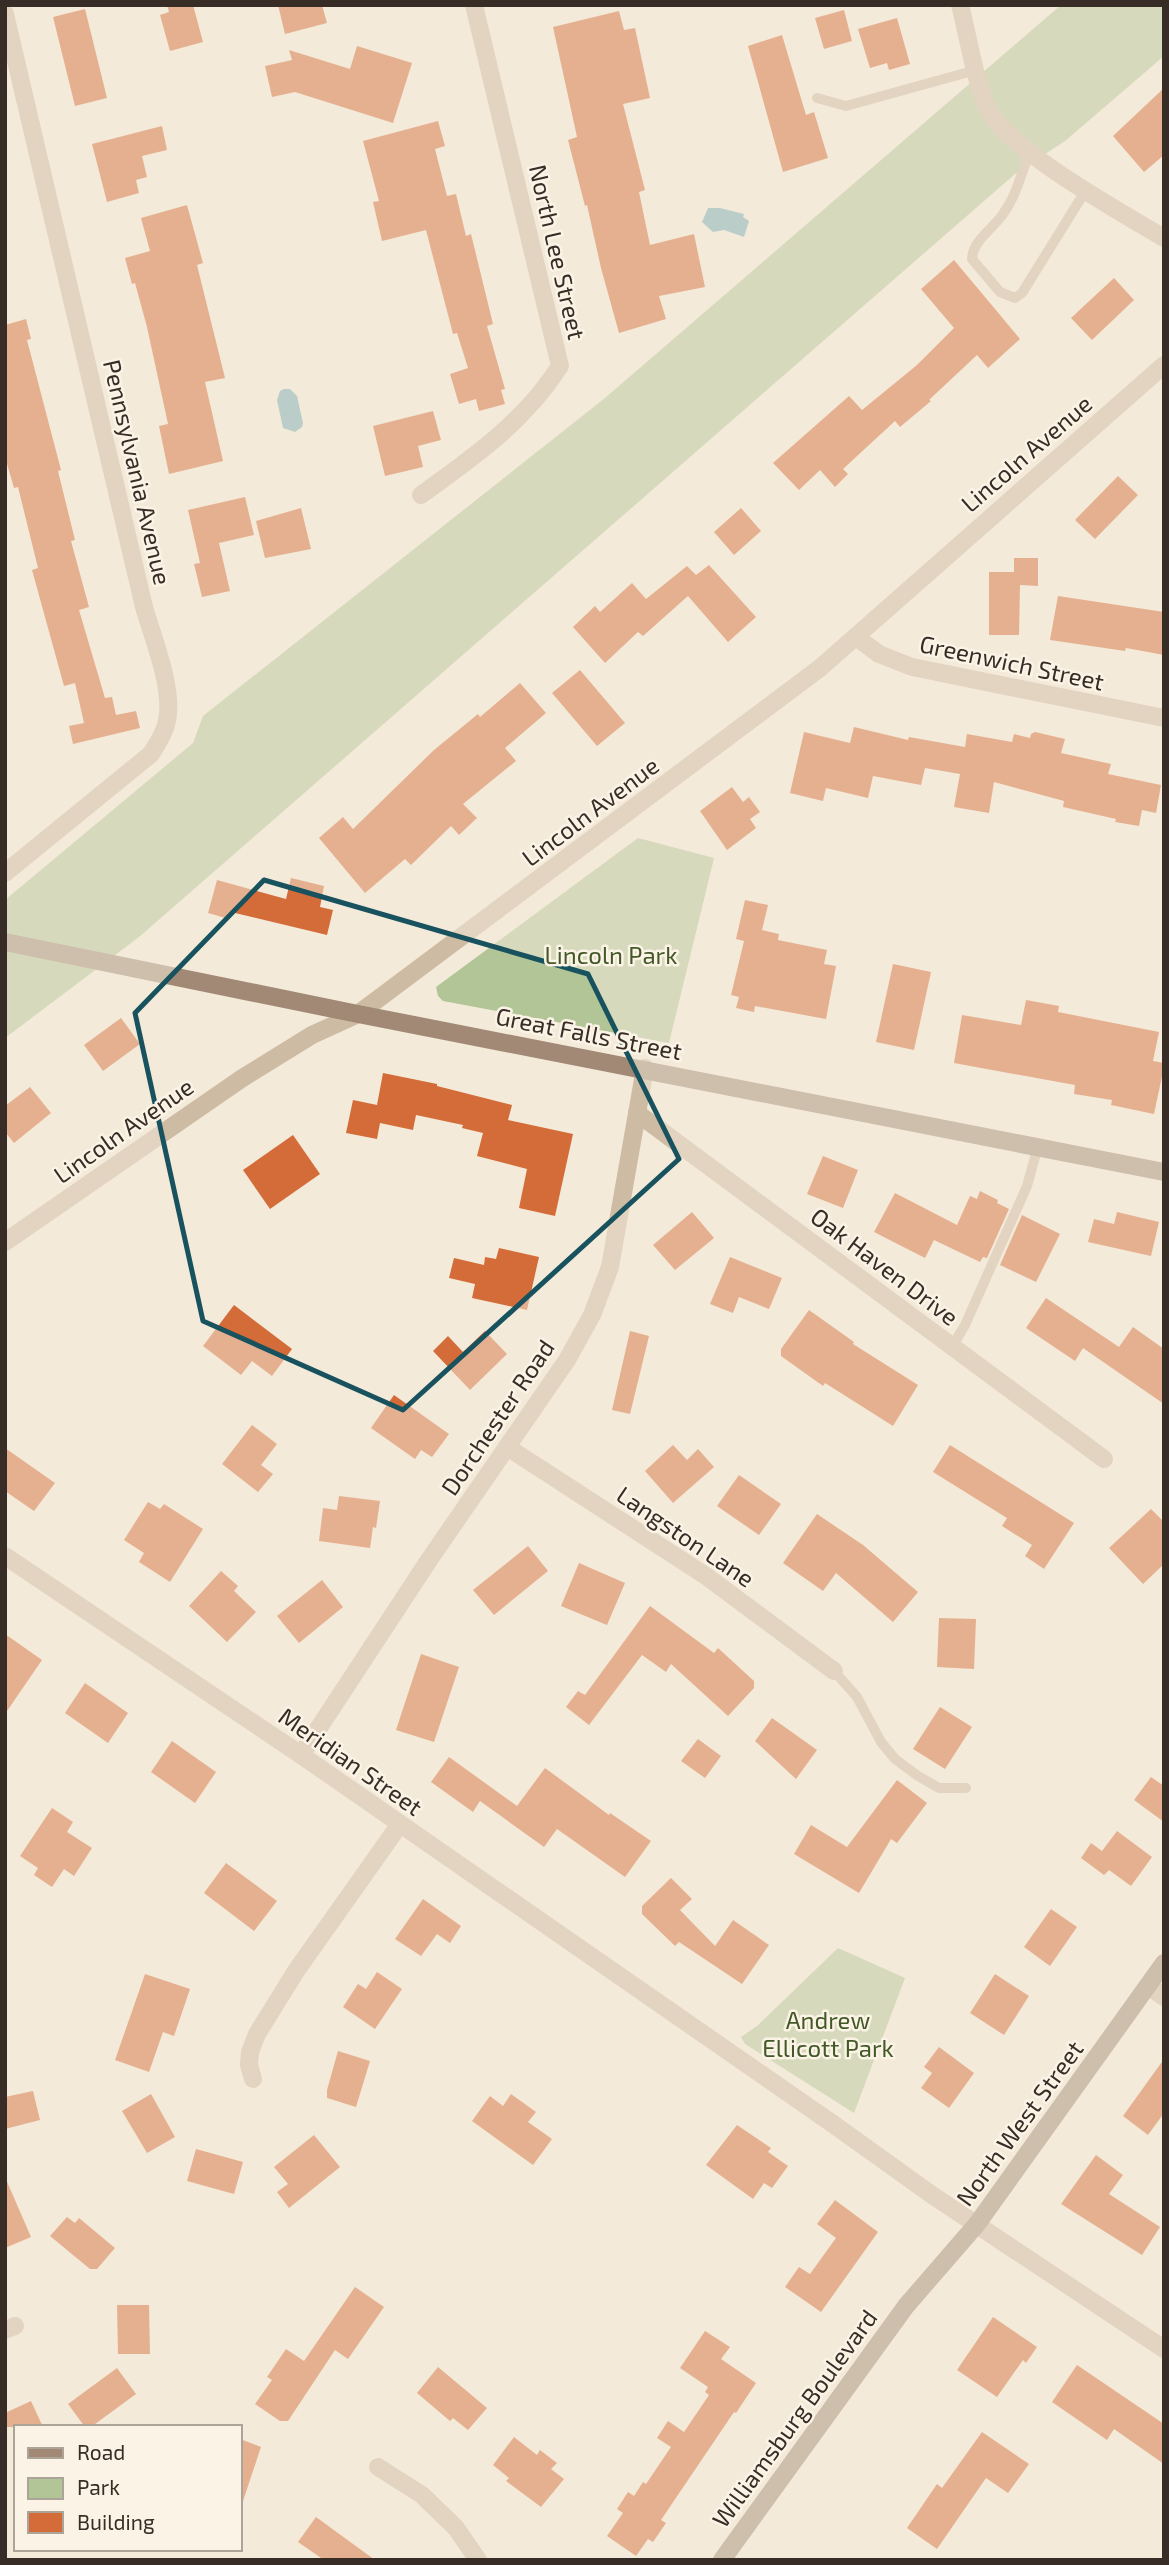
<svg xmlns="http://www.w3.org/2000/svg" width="1169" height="2565" font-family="'Exo 2',sans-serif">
	<rect width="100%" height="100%" fill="#f4ead9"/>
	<g fill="#b1c597">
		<path d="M1061 5H1164V56L1065 141 1015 174 139 937 5 1038V900L193 743 203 716 605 398Z"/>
		<path d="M638 838 714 858 669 1043 443 1001 438 996 436 987Z"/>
		<path d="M838 1948 905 1978 854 2113 745 2044 741 2037 757 2026Z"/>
	</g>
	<g fill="#75abb4">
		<path d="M708 208H720L744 214 743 217 749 221 744 237 724 230 713 232 702 222Z"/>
		<path d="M284 389H290L297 396 303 423 302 427 295 432 283 428 277 400 280 391Z"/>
	</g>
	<g fill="#d36c38">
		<path d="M167 5H193L203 42 170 51 160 15 169 12Z"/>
		<path d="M278 5H322L327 23 285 34Z"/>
		<path d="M85 9 107 98 75 106 53 17Z"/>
		<path d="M844 10 852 41 824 49 815 18Z"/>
		<path d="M619 11 624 30 635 28 650 98 623 104 645 190 639 192 650 245 694 234 705 287 659 296 666 319 619 333 601 268 587 205 585 206 568 140 577 137 553 27Z"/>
		<path d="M897 18 910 64 889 70 887 63 870 68 858 29Z"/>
		<path d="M782 35 806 115 814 112 828 158 783 172 748 46Z"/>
		<path d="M357 46 412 63 393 123 295 92 272 97 265 66 292 60 289 50 350 69Z"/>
		<path d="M1164 88V155L1144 172 1113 136Z"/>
		<path d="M438 121 445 146 435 149 447 196 456 194 466 236 471 234 493 324 487 326 505 389 501 390 505 404 479 411 476 399 459 404 450 374 468 368 457 333 453 334 426 230 382 241 373 202 379 201 363 141Z"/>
		<path d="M162 126 167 150 142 156 147 177 136 180 139 193 107 202 92 144Z"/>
		<path d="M187 205 203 263 197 265 225 378 205 382 223 461 169 474 159 426 168 424 147 327 135 283 132 284 125 258 150 251 141 218Z"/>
		<path d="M954 260 1020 339 988 368 977 355 929 400 931 401 900 427 895 421 843 469 848 474 835 487 820 470 799 490 773 463 849 396 862 410 917 365 954 328 921 289Z"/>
		<path d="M1114 278 1134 300 1092 340 1071 318Z"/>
		<path d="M26 319 31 339 27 340 61 470 58 471 75 540 71 541 89 607 79 610 105 698 112 697 116 715 136 711 140 728 73 744 69 726 84 723 75 683 64 686 32 570 38 568 18 487 14 488 5 457V325Z"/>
		<path d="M433 411 441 440 418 446 423 467 385 476 373 426Z"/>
		<path d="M1118 476 1138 495 1095 539 1075 520Z"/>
		<path d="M245 497 254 535 219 543 230 591 202 597 194 564 200 563 188 510Z"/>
		<path d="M301 508 311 549 265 558 256 521Z"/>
		<path d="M741 508 761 531 734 555 714 532Z"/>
		<path d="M1014 558H1038V586L1020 585 1019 635H989V572H1014Z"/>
		<path d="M709 565 756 617 728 642 688 596 643 636 638 632 605 663 573 627 595 606 600 612 632 583 646 599 687 566 696 575Z"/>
		<path d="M1058 596 1164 612V655L1126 648 1125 651 1050 640Z"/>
		<path d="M580 670 625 723 597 746 552 693Z"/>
		<path d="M520 683 546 713 505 748 516 761 463 804 477 818 459 835 451 826 411 865 405 859 365 893 319 838 343 817 353 829 434 750 478 714 480 717Z"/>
		<path d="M854 727 908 740 909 737 965 747 967 734 1012 742 1014 734 1030 738 1031 734 1035 732 1065 739 1061 753 1111 764 1108 774 1161 785 1156 813 1142 810 1139 826 1115 822 1116 819 1063 807 1064 801 994 782 989 813 954 807 960 774 925 768 921 785 873 776 868 798 826 788 823 801 790 793 804 732 850 743Z"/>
		<path d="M732 787 743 802 749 797 760 812 750 819 756 828 727 850 700 811Z"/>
		<path d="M291 878 324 886 320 907 333 910 327 935 231 912 229 919 208 913 217 880 286 899Z"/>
		<path d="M745 900 768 905 762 930 779 934 778 940 827 950 824 964 836 966 826 1019 755 1006 754 1012 736 1008 739 997 731 995 744 941 736 939Z"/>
		<path d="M893 964 931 972 914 1050 876 1042Z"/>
		<path d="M1026 1000 1059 1006 1058 1012 1159 1032 1153 1061 1164 1063V1067L1154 1114 1111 1105 1112 1100 1074 1094 1075 1085 954 1063 962 1015 1021 1025Z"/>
		<path d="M121 1018 140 1044 103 1071 84 1045Z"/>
		<path d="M383 1073 437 1084V1086L512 1105 508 1120 573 1134 555 1216 519 1208 527 1169 477 1156 483 1133 462 1128 463 1125 416 1115 413 1130 380 1123 377 1139 346 1133 353 1100 377 1105Z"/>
		<path d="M30 1087 51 1113 14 1143 5 1132V1106Z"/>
		<path d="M293 1135 320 1174 270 1209 243 1170Z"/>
		<path d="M823 1156 858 1170 843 1208 807 1194Z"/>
		<path d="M980 1191 998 1200 997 1203 1009 1209 987 1258 983 1257 980 1262 934 1240 925 1258 874 1232 895 1193 957 1225 970 1196 977 1199Z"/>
		<path d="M692 1212 714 1238 675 1270 653 1245Z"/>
		<path d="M1117 1212 1159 1222 1151 1256 1088 1242 1094 1219 1114 1224Z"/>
		<path d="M1022 1215 1060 1234 1036 1282 1000 1265Z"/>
		<path d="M499 1248 539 1257 527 1310 472 1298 475 1284 449 1278 454 1258 484 1265 485 1257 496 1259Z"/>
		<path d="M730 1257 782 1278 769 1309 739 1297 733 1313 710 1304Z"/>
		<path d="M1046 1298 1119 1347 1133 1327 1164 1349V1404L1083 1348 1075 1361 1026 1328Z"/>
		<path d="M234 1305 292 1349 272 1376 252 1361 241 1375 203 1346Z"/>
		<path d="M809 1310 854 1342 853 1344 918 1385 893 1426 825 1383 823 1386 781 1356V1349Z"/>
		<path d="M485 1331 507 1354 470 1390 433 1351 448 1336 463 1352Z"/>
		<path d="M630 1331 649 1336 630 1414 612 1410Z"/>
		<path d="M394 1395 449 1434 432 1457 421 1450 415 1459 371 1428Z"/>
		<path d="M252 1425 277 1444 261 1465 273 1474 258 1492 222 1464Z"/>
		<path d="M673 1445 687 1460 698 1449 714 1467 673 1503 645 1471Z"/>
		<path d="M950 1445 1074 1523 1044 1569 1025 1556 1032 1545 1002 1526 1007 1518 933 1472Z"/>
		<path d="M5 1448 55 1483 34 1511 5 1491Z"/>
		<path d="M739 1475 781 1504 759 1535 717 1506Z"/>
		<path d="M339 1496 380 1501 376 1528 373 1527 370 1548 319 1541 323 1508 337 1510Z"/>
		<path d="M148 1502 160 1509 164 1504 203 1529 170 1582 139 1562 144 1553 124 1540Z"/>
		<path d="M1151 1509 1164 1522V1564L1143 1584 1109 1548Z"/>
		<path d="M817 1514 863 1545 918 1592 893 1622 836 1573 823 1591 783 1563Z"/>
		<path d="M528 1546 548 1571 494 1615 473 1590Z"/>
		<path d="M579 1563 625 1583 607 1625 561 1606Z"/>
		<path d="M221 1571 238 1586 234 1591 256 1612 227 1642 189 1606Z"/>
		<path d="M322 1580 343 1607 299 1643 277 1616Z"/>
		<path d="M650 1606 714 1653 718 1648 754 1681V1688L728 1716 671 1664 666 1672 642 1655 589 1725 566 1707 578 1691 585 1695Z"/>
		<path d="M939 1618 976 1619 974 1669 937 1667Z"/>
		<path d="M5 1634 42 1660 5 1714Z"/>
		<path d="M421 1654 459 1667 434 1742 396 1730Z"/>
		<path d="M85 1683 128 1713 108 1743 65 1713Z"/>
		<path d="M940 1707 972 1727 945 1769 913 1749Z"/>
		<path d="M772 1718 817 1750 796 1779 755 1741Z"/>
		<path d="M698 1739 721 1756 705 1778 681 1761Z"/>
		<path d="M172 1741 216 1772 195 1803 151 1772Z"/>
		<path d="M449 1757 517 1806 545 1768 609 1815 610 1813 651 1841 625 1877 557 1829 544 1847 480 1801 473 1812 431 1782Z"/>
		<path d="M1151 1777 1164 1786V1822L1134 1800Z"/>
		<path d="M897 1780 927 1803 897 1843 891 1839 859 1893 794 1854 811 1825 847 1847Z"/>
		<path d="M52 1808 73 1822 67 1832 92 1848 74 1876 64 1869 52 1887 34 1875 38 1868 20 1856Z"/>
		<path d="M1117 1831 1152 1857 1131 1886 1109 1870 1104 1875 1081 1858 1091 1843 1102 1851Z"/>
		<path d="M226 1863 277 1901 254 1931 204 1893Z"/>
		<path d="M671 1878 692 1899 680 1910 715 1946 733 1920 769 1945 742 1984 679 1942 675 1946 642 1914V1906Z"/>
		<path d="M423 1899 461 1926 450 1943 437 1934 421 1956 395 1939Z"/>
		<path d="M1051 1909 1077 1927 1050 1966 1024 1947Z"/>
		<path d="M377 1972 402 1989 375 2029 343 2007 358 1984 366 1989Z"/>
		<path d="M145 1974 190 1989 174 2036 163 2032 149 2072 115 2060Z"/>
		<path d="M995 1974 1029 1996 1004 2035 970 2013Z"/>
		<path d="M939 2047 974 2073 949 2108 921 2088 932 2073 924 2067Z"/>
		<path d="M338 2051 370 2061 356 2107 327 2098V2090Z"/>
		<path d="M1164 2059V2113L1148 2135 1123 2116Z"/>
		<path d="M33 2091 40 2120 5 2129V2097Z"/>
		<path d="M151 2094 175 2137 147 2153 122 2111Z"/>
		<path d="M511 2094 536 2112 528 2122 552 2139 533 2165 472 2121 490 2096 503 2106Z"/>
		<path d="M737 2125 771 2148 768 2152 788 2166 772 2188 764 2183 753 2199 706 2165Z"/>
		<path d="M314 2135 340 2167 289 2208 277 2192 288 2184 274 2167Z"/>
		<path d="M196 2149 243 2162 234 2194 187 2181Z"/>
		<path d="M1096 2155 1123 2175 1109 2194 1160 2227 1142 2255 1061 2204Z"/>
		<path d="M5 2177 31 2237 5 2248Z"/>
		<path d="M835 2200 878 2232 821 2312 785 2287 799 2267 810 2274 836 2238 817 2224Z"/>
		<path d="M67 2217 75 2223 79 2218 115 2248 97 2269H90L50 2236Z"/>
		<path d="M355 2287 384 2307 348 2359 335 2350 288 2421H280L255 2404 272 2380 267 2377 286 2349 304 2361Z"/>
		<path d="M117 2305H149L150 2354H118Z"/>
		<path d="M993 2317 1037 2347 1026 2363 1023 2360 997 2397 957 2370Z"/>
		<path d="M705 2331 730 2347 721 2359 756 2383 736 2413 734 2412 661 2520 666 2523 653 2542 648 2539 636 2556 607 2536 623 2513 617 2509 628 2492 634 2496 643 2482 646 2484 671 2447 657 2438 668 2421 684 2432 709 2395 705 2392 708 2387 680 2368Z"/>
		<path d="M1077 2365 1164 2424V2464L1114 2429 1107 2440 1052 2402Z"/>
		<path d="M438 2367 487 2408 468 2430 453 2418 450 2421 417 2393Z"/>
		<path d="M117 2368 136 2394 91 2427H85L68 2404Z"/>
		<path d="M31 2401 43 2427H5V2413Z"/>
		<path d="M982 2432 1029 2464 1008 2493 986 2478 937 2549 907 2528 937 2484 942 2488Z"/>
		<path d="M514 2437 537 2455 540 2450 557 2463 551 2469 564 2479 541 2507 506 2481 509 2478 493 2465Z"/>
		<path d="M240 2439 261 2447 243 2501 240 2500Z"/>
		<path d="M316 2517 375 2560H324L298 2542Z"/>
	</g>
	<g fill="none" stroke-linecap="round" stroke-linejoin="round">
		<g stroke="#cdbba4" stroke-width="10">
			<path d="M817 98 846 106 976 70"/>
			<path d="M1030 152C1021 173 1017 195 1003 214 993 229 973 240 972 259L1000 292 1015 298 1022 293 1086 190"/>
			<path d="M952 1347 965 1325 1027 1186 1038 1146"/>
			<path d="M834 1671 857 1697 881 1742 895 1759 918 1776 939 1788H966"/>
		</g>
		<g stroke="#cdbba4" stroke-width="18">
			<path d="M960 5C968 35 975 83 988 109 1009 151 1121 212 1164 238"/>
			<path d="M5 14 144 607C153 638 171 682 168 714 167 729 159 741 151 754L5 873"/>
			<path d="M421 495C475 456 524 422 560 366L474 5"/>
			<path d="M856 637 879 654 912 667 1164 718"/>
			<path d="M637 1113 1104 1459"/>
			<path d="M507 1447 706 1576 834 1671"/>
			<path d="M5 1556 301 1755 833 2124 932 2195 1164 2349"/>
			<path d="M301 1755 429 1560 567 1360 592 1315 610 1267 645 1068"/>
			<path d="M1148 1986 1164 1997"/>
			<path d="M253 2079 249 2065 250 2052 257 2034 296 1971 400 1824"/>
			<path d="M5 2330 15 2326"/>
			<path d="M378 2467 422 2495 456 2528 478 2560"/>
		</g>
		<path stroke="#cdbba4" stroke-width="18" d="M5 1242 241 1079 312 1035 358 1014 820 668 1164 365"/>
		<g stroke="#a18975" stroke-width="18">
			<path d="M5 942 358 1014 1164 1172"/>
			<path d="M722 2560 906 2306 977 2224 1164 1963"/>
		</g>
	</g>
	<path d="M0 0H1169V2565H0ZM264 880 588 974 679 1159 403 1410 203 1321 135 1013Z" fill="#f4ead9" fill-opacity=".55" fill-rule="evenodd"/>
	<path fill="none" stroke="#17525e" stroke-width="5" stroke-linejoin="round" d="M264 880 588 974 679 1159 403 1410 203 1321 135 1013Z"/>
	<g text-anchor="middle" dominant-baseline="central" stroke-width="5" stroke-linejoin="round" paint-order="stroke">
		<g font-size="24" fill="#382d26" stroke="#fbf3e6">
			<text transform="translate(558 252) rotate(77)">North Lee Street</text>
			<text transform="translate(1026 453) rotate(-41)">Lincoln Avenue</text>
			<text transform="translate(138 472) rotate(77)">Pennsylvania Avenue</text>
			<text transform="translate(1012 662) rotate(12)">Greenwich Street</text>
			<text transform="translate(590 811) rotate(-37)">Lincoln Avenue</text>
			<text transform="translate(589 1033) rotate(11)">Great Falls Street</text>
			<text transform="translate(123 1130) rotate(-35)">Lincoln Avenue</text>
			<text transform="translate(885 1266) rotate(37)">Oak Haven Drive</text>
			<text transform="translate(497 1417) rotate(-56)">Dorchester Road</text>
			<text transform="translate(686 1536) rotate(34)">Langston Lane</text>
			<text transform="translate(351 1761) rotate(35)">Meridian Street</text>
			<text transform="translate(1019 2123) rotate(-54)">North West Street</text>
			<text transform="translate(794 2418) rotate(-54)">Williamsburg Boulevard</text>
		</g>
		<g font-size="24" fill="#425927" stroke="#fbf3e6">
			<text x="611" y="954">Lincoln Park</text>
			<text x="828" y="2019">Andrew<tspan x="828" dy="28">Ellicott Park</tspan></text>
		</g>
	</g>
	<rect width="1169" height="2565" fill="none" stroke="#382d26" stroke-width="14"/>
	<rect x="14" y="2425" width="228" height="126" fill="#fbf3e6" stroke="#ada499" stroke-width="2"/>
	<rect x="28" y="2448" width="35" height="10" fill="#a18975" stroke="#ada499" stroke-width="2"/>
	<text x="77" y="2460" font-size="21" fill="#382d26">Road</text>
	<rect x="28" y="2478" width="35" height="21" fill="#b1c597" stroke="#ada499" stroke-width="2"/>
	<text x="77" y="2495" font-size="21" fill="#382d26">Park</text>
	<rect x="28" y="2512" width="35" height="21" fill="#d36c38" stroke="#ada499" stroke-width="2"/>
	<text x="77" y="2530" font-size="21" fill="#382d26">Building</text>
</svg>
